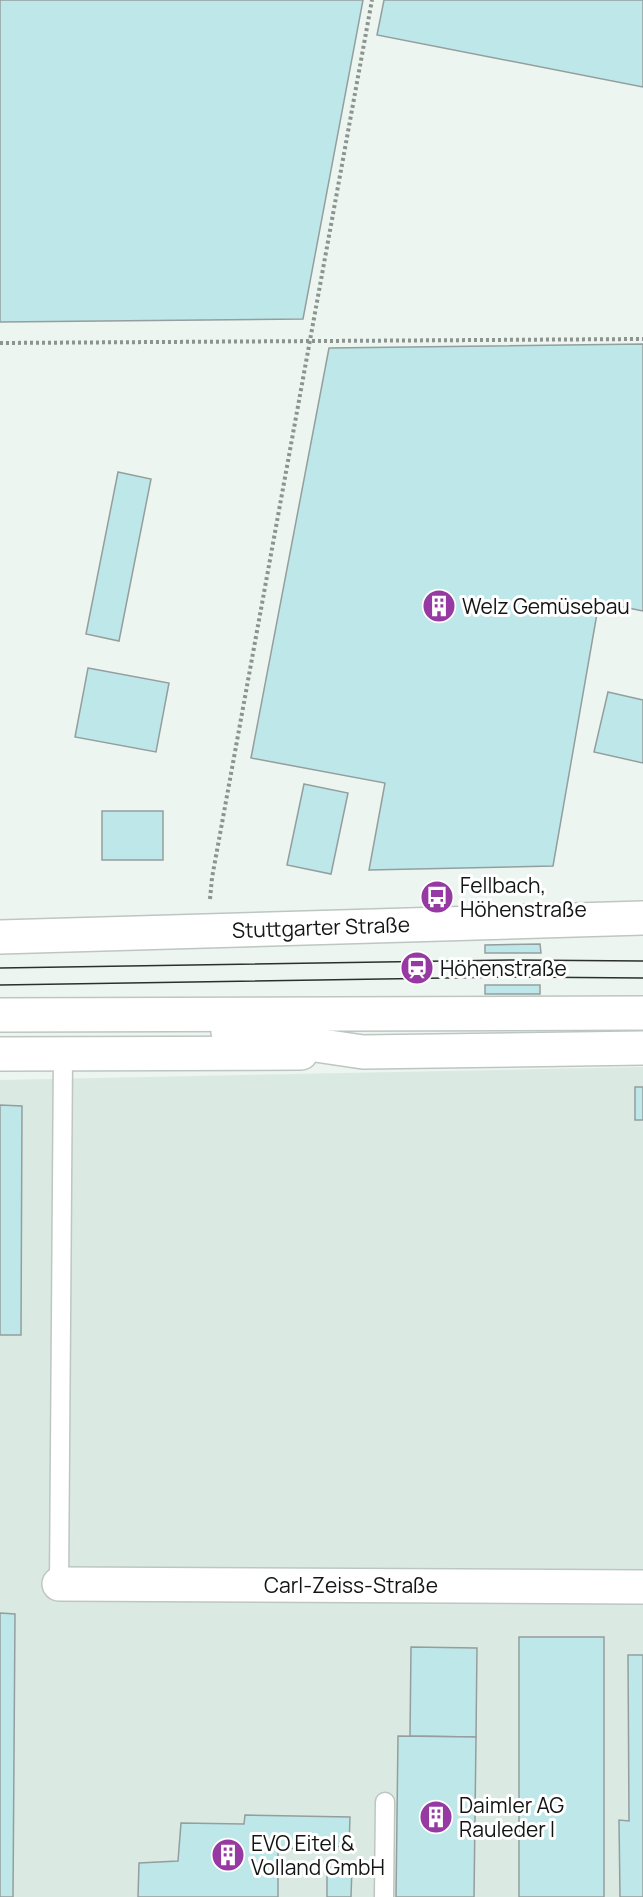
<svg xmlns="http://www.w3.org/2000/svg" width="643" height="1897" font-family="Manrope,sans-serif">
	<rect width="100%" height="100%" fill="#ecf5f0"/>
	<path fill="#daeae2" d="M643 1067V1897H0V1080Z"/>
	<g fill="#bde7e8" stroke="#959e9e" stroke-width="1.5">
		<path d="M0 0H363L303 319 0 322Z"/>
		<path d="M384 0H643V87L377 35Z"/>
		<path d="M643 344V611L599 602 553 866 369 870 385 783 251 758 329 348Z"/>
		<path d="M118 472 151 479 119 641 86 634Z"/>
		<path d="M88 668 169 683 156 752 75 737Z"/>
		<path d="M608 692 643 700V763L594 752Z"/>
		<path d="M304 784 348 793 331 874 287 865Z"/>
		<rect x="102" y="811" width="61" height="49"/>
		<path d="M540 944 541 953H485V945Z"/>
		<rect x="485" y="985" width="55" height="9"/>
		<rect x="635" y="1087" width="8" height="33"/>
		<path d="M0 1105 22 1106 21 1335H0Z"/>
		<path d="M0 1613 15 1614 13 1897H0Z"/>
		<rect x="519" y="1637" width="85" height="260"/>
		<path d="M411 1647 477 1648 476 1737 410 1736Z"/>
		<path d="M628 1655H643V1897H620L619 1820 629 1821Z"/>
		<path d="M398 1736 476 1737 474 1897H396Z"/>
		<path d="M245 1815 350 1817 349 1846 278 1849V1897H138L139 1863 178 1861 181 1823 244 1824Z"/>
		<path d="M327 1867H352L351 1897H327Z"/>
	</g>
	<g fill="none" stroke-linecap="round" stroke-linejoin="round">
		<defs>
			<g id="service">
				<path d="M59 1584 63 1054"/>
				<path d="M384 1897 385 1802"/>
			</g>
			<g id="minor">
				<path d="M0 1054 301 1053"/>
				<path d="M59 1584 643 1587"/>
			</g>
			<g id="secondary">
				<path d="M0 937 643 918"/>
				<path d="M0 1015 643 1013"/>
				<path d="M228 1032 363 1052 643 1048"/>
			</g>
		</defs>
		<use href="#service" stroke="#bec6c2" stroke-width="21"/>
		<use href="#minor" stroke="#bec6c2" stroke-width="36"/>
		<use href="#secondary" stroke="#bec6c2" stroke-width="36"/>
		<g stroke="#8d938f" stroke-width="4" stroke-dasharray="3 3" stroke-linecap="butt">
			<path d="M0 343 643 339"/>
			<path d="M210 899 212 878 372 0"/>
		</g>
		<use href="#service" stroke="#fff" stroke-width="18"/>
		<use href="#minor" stroke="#fff" stroke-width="33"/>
		<use href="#secondary" stroke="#fff" stroke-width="33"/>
		<g stroke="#2b2f2d" stroke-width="1.5">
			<path d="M0 968 513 960 643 961"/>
			<path d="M0 985 514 977 643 978"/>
		</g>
	</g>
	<defs>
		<symbol id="building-disc" viewBox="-11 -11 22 22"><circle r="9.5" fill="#9639a3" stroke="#fff"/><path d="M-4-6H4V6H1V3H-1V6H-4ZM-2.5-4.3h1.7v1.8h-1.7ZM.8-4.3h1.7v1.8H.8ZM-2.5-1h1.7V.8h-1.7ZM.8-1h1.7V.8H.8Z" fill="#fff"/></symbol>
		<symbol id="bus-disc" viewBox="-11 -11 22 22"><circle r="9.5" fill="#9639a3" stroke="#fff"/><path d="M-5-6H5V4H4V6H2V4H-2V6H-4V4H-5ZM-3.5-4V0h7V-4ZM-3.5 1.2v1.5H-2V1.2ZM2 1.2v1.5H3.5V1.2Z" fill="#fff"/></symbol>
		<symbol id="station-disc" viewBox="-11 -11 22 22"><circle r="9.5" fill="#9639a3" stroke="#fff"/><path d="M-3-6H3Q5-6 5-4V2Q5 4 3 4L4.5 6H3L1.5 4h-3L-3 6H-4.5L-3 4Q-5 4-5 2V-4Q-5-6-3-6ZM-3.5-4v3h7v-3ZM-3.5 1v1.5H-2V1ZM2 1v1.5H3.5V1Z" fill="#fff"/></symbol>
	</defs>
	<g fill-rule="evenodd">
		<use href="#building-disc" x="420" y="587" width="38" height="38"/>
		<use href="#bus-disc" x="418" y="878" width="38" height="38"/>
		<use href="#station-disc" x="398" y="949" width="38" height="38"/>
		<use href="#building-disc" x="417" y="1798" width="38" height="38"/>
		<use href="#building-disc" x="209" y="1836" width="38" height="38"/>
	</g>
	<g text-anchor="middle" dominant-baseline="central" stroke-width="6" stroke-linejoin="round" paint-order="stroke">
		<g font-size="21" fill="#121513" stroke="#fff" text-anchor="start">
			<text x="462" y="606">Welz Gemüsebau</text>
			<text x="460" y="885">Fellbach,<tspan x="460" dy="24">Höhenstraße</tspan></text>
			<text x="440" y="968">Höhenstraße</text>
			<text x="459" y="1805">Daimler AG<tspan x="459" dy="24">Rauleder I</tspan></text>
			<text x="251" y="1843">EVO Eitel &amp;<tspan x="251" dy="24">Volland GmbH</tspan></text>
		</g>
		<g font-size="21" fill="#121513" stroke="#fff">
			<text transform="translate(321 927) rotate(-2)">Stuttgarter Straße</text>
			<text x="351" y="1585">Carl-Zeiss-Straße</text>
		</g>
	</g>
</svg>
